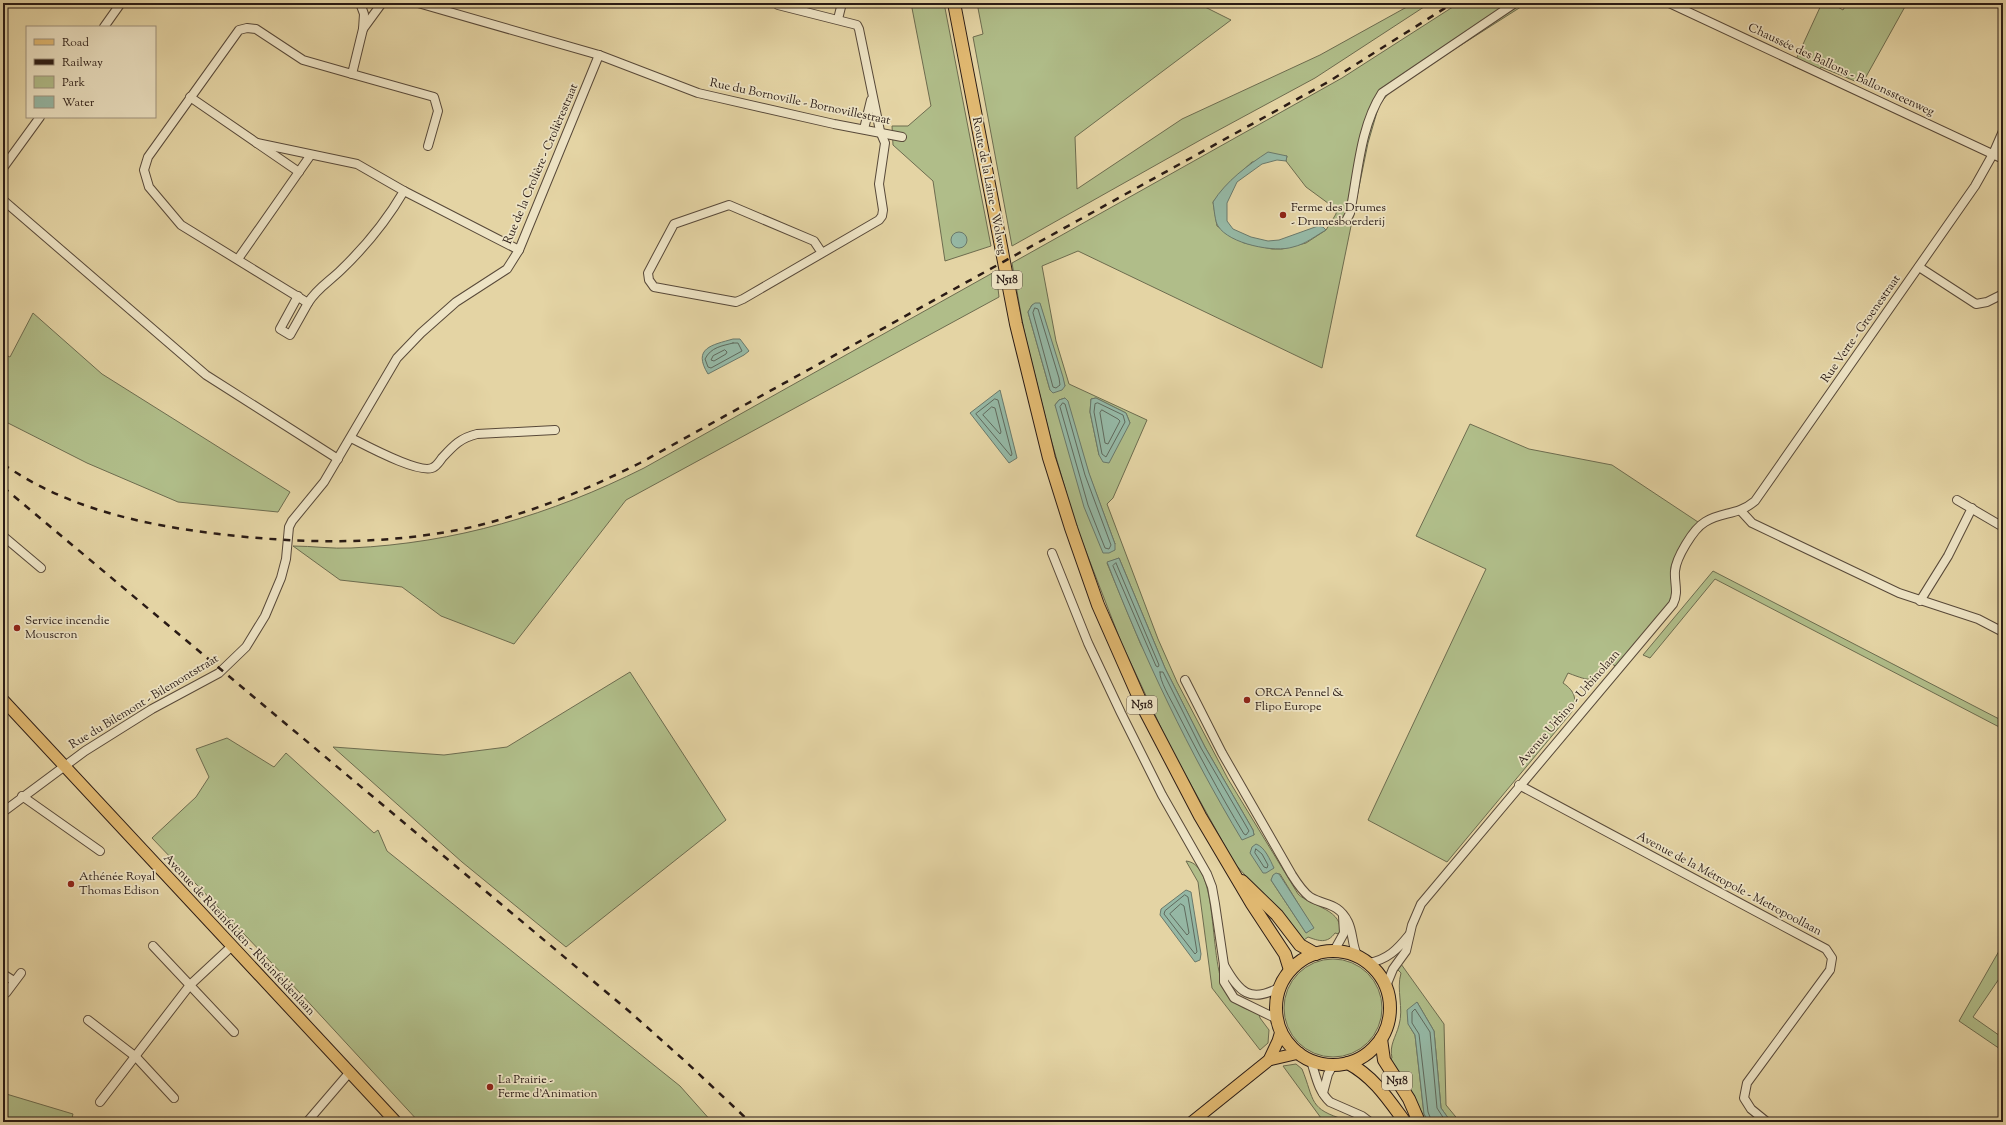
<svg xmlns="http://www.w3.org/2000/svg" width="2006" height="1125" font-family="'Sorts Mill Goudy',serif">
	<rect width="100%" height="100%" fill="#e4d4a4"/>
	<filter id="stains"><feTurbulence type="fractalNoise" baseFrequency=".005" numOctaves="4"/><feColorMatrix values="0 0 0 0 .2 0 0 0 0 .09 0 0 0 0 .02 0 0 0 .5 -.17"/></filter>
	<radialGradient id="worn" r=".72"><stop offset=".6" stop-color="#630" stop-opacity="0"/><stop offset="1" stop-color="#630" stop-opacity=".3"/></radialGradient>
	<g fill="#b0bd89" stroke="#6d6c4f" fill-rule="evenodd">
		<path d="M911 3H944L991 246 945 261 933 181 893 145 892 126H908L931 106Z"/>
		<path d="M977 3H1197L1231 20 1075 137 1077 189 1182 119 1320 55 1414 3H1430L1315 78 1204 138 1012 246 973 37 983 34Z"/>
		<path d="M1459 3H1527L1392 89 1379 105 1368 143 1322 368 1078 251 1042 266 1056 341 1069 384 1147 420 1113 498 1107 504 1158 639 1177 682 1228 779 1298 894C1310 906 1346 910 1339 934L1335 933C1327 944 1319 941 1308 937L1304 940 1235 864 1170 747 1121 642 1075 523 1050 436 1024 331 1012 263 1342 78ZM1287 156 1286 161 1306 187 1336 209V214L1326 230 1306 243 1282 249H1272L1244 243 1217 226 1213 202 1227 185 1252 162ZM1040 304 1065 386 1050 390 1028 312 1032 305ZM1065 398 1089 474 1115 544 1055 405 1059 400ZM1096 398 1126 413 1130 423 1099 455 1090 412 1091 399ZM1119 558 1165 668 1205 747 1253 830 1254 835 1141 645 1107 563ZM1276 874H1280L1313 928 1306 933 1271 880Z"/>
		<path d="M1822 3H1831L1843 10 1847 3H1907L1862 84 1821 67 1817 76 1793 66Z"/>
		<path d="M996 271 999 297 626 500 514 644 441 616 402 587 340 580 293 546C312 546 332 549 351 548 456 543 550 515 644 468Z"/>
		<path d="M33 313 102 374 290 492 278 512 178 502 87 463 8 423 3 419V354L10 357Z"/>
		<path d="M1470 424 1529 449 1612 465 1698 522C1692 529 1672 560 1671 568 1671 579 1674 589 1671 600L1617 667 1612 664C1593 683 1592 682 1568 673L1563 683C1575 691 1578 700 1571 713L1447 862 1368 820 1486 569 1416 536Z"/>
		<path d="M1713 571 2003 721V729L1715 579 1650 658 1643 655Z"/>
		<path d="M630 672 726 820 566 947 462 862 333 747 444 755 507 747Z"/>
		<path d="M227 738 274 767 286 753 374 833 378 830 387 851 680 1086 712 1122H419L288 980 152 838 196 797 209 777 196 749Z"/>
		<path d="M1186 861C1222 864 1206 973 1230 998 1238 1007 1249 1010 1259 1014L1260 1018 1269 1030 1268 1043 1260 1050 1212 988 1198 882Z"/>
		<path d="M2003 944V973L1973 1017 2003 1038V1051L1959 1021Z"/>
		<circle cx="1333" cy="1008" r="49"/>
		<path d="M1401 964 1444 1024 1446 1105 1460 1122H1451L1441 1108 1434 1031 1417 1002C1406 1017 1405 1020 1415 1035L1424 1114 1429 1122H1421L1387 1061 1392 1058C1389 1045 1396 1037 1399 1025 1404 1008 1396 990 1401 973L1397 969Z"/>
		<path d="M1296 1064 1302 1069C1315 1101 1308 1109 1346 1120L1345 1122H1336L1321 1118 1283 1066Z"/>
		<path d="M3 1093 73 1114 71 1122H3Z"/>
	</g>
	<g fill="#95b8a5" stroke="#6a796b">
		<path d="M1268 152 1287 156 1286 161 1277 160 1262 164 1237 182 1227 203V221L1233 229 1251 237 1268 241 1279 240 1318 226 1323 227 1326 230C1315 236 1306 244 1293 247 1275 253 1229 244 1218 226 1215 222 1214 208 1213 202 1226 181 1248 165 1268 152Z"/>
		<circle cx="959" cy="240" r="8"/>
		<path d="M1035 303H1040L1063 377 1065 386 1062 390 1053 393 1050 390 1028 312 1032 305Z"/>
		<path d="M733 339H740L749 351 744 355 708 374C692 348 712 345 733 339Z"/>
		<path d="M1000 390 1017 458 1009 463 970 413Z"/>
		<path d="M1065 398 1068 401 1089 473 1115 544V550L1109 553H1103L1084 507 1055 405 1059 400Z"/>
		<path d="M1096 398 1126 413 1130 423 1109 463 1103 462 1099 455 1090 412 1091 399Z"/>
		<path d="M1119 558 1165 668 1205 747 1253 830 1254 835 1242 840C1189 752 1144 658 1107 562Z"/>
		<path d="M1256 844C1265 847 1270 860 1274 868L1266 873H1263L1250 853 1252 847Z"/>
		<path d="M1276 873 1279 874 1314 928 1306 933 1271 880 1273 875Z"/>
		<path d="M1186 890 1191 892 1201 954 1200 960 1195 962 1160 915 1161 909Z"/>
		<path d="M1417 1002 1434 1031 1441 1108 1451 1122H1429L1424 1114 1415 1035 1408 1024 1407 1010Z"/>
	</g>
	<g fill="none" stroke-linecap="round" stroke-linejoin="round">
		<g stroke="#606a5d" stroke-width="1">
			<path d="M1035 308 1038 309 1059 378 1060 385 1056 388 1053 387 1033 313Z"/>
			<path d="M733 343H738L742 351 711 368 708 367 705 359C711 347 722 346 733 343Z"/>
			<path d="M725 350 727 352 726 354 714 361 711 360 713 356Z"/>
			<path d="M995 399 998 400 1012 454 1011 456 976 414Z"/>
			<path d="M1063 403 1065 404 1085 475 1111 545 1109 549 1105 548 1088 505 1060 407Z"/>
			<path d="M1098 403 1123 415 1125 422 1106 457 1102 454 1094 412 1095 404Z"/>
			<path d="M992 407 995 408 1001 432 1000 434 983 415Z"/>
			<path d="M1102 410 1118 419 1120 421 1108 444 1105 443 1100 413Z"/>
			<path d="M1116 563 1159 665 1158 667 1156 666 1113 566Z"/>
			<path d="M1160 672H1163L1201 748 1249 831 1246 835 1244 834C1219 793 1197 751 1175 708 1171 700 1159 680 1160 672Z"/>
			<path d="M1256 849 1262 854 1268 865 1267 868 1264 867 1255 853Z"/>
			<path d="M1185 895 1188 897 1197 952 1195 954 1164 914 1165 911Z"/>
			<path d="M1181 904 1184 906 1189 933 1187 935 1170 914Z"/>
			<path d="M1432 1122 1428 1112 1419 1034 1412 1023V1012L1415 1009 1430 1032 1437 1108 1446 1122"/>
		</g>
		<defs>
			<g id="minor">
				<path d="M360 3 364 14 363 29 382 3"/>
				<path d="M418 3 599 55 698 93 834 124 902 137"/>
				<path d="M1669 3 2003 159"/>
				<path d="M778 5 857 25 859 29 880 131 885 143 879 184 883 210 882 216 879 220 743 299 736 302 654 287 649 280 648 273 674 224 729 205 814 241 822 253"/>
				<path d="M838 19 842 3"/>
				<path d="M104 27 121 3"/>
				<path d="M363 29 352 74 303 60 256 29 247 28 239 30 148 157 144 170 149 187 181 225 308 303C316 289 330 281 341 270 365 247 387 220 404 191"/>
				<path d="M352 74 434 97 438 111 428 146"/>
				<path d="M190 97 299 172"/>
				<path d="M864 129 871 100"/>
				<path d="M257 143 357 164 404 191 519 250"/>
				<path d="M3 168 40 117"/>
				<path d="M3 200 206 375 338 459"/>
				<path d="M1346 221 1350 213C1358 173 1360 127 1382 93L1515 3"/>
				<path d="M238 259 310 156"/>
				<path d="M1919 267 1976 304 1987 302 2003 294"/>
				<path d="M298 296 280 329 290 335 308 303"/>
				<path d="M351 438C365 445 422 476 434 467 437 465 440 461 442 458 453 446 460 438 477 434L555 430"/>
				<path d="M1957 500 2003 527"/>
				<path d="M1741 511 1752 523 1899 593 1978 619 2003 632"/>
				<path d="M3 536 41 568"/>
				<path d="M1052 553 1088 643 1121 713 1162 795 1207 874 1212 887 1215 904 1224 965V982L1234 998 1277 1019"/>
				<path d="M1920 601 1948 556 1972 508"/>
				<path d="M1185 680 1222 753 1292 875C1297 883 1302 891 1310 897 1325 906 1338 902 1348 922 1353 932 1352 945 1357 955"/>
				<path d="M1519 785 1826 949 1832 958 1830 970 1747 1083 1744 1098 1751 1109 1767 1122"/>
				<path d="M22 796 100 851"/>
				<path d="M3 812 85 751 152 709 219 673 246 647 265 616 281 578 286 559 289 527 292 521 324 482 397 358 421 333 456 302 507 269 519 250 599 55"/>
				<path d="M153 946 234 1032"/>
				<path d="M1334 951 1344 933 1343 916"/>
				<path d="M1369 963C1388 959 1397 950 1409 935"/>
				<path d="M1224 965C1239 992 1250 1004 1280 987"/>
				<path d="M3 974 14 981"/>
				<path d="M1386 986 1393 969 1406 951 1412 925 1421 904 1673 604C1679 592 1674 583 1675 571 1676 558 1693 529 1705 522 1723 511 1737 516 1755 501L1975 186 1993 154 2003 131"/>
				<path d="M6 993 21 973"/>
				<path d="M88 1020 136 1057 174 1098"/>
				<path d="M1311 1061C1316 1076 1318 1091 1330 1102L1362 1116 1370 1122"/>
				<path d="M1323 1093 1328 1074 1333 1065"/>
				<path d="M100 1102 190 985 232 946"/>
				<path d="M307 1122 349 1073"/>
			</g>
			<g id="major">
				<path d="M3 700 396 1122"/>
				<path d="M1269 1060 1299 1053"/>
				<path d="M1192 1122 1269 1060 1278 1041 1281 1031"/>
			</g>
			<g id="highway">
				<path d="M954 3 1016 324 1049 458 1071 528 1098 605 1143 707 1200 816 1252 904 1285 954 1290 970"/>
				<path d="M1242 881 1277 915 1300 945 1316 954"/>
				<circle cx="1333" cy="1008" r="57"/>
				<path d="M1381 1039 1384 1060 1409 1099 1419 1122"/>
				<path d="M1348 1063C1374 1077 1388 1099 1405 1122"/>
			</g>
		</defs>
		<use href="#minor" stroke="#584939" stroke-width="10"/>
		<use href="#major" stroke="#2a1b15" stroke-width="13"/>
		<use href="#highway" stroke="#2a1b15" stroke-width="14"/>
		<use href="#minor" stroke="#ede3c4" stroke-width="8"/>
		<use href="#major" stroke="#e2ba72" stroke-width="11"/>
		<use href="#highway" stroke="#e2ba72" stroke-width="12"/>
		<g stroke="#2a1b15" stroke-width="2.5" stroke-dasharray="7 7" stroke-linecap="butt">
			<path d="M3 464C72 512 154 527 236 536 315 544 395 544 472 527 531 513 586 490 640 463L1328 82 1453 3"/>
			<path d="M3 487 630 1012 685 1061 750 1122"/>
		</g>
	</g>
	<g fill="#8f2418" stroke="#ede3c4" stroke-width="1.5">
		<circle cx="1283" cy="215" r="4"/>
		<circle cx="17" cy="628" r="4"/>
		<circle cx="1247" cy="700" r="4"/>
		<circle cx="71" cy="884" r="4"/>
		<circle cx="490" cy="1087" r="4"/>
	</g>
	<g text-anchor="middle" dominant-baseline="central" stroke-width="3.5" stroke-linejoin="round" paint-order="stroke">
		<g fill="#ede3c4" stroke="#64574a" stroke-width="1">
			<rect x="992" y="271" width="30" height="18" rx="3"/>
			<rect x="1127" y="696" width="30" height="18" rx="3"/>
			<rect x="1382" y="1072" width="30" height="18" rx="3"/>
		</g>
		<g font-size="11" font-weight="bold" fill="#2a1b15">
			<text x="1007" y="280">N518</text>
			<text x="1142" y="705">N518</text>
			<text x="1397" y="1081">N518</text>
		</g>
		<g font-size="12" fill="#2a1b15" stroke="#ede3c4">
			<text transform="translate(1841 70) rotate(25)">Chaussée des Ballons - Ballonssteenweg</text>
			<text transform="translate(800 102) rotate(12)">Rue du Bornoville - Bornovillestraat</text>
			<text transform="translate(541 164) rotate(-67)">Rue de la Crolière - Crolièrestraat</text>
			<text transform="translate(989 186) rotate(79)">Route de la Laine - Wolweg</text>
			<text transform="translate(1861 329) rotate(-55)">Rue Verte - Groenestraat</text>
			<text transform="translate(144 702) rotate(-31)">Rue du Bilemont - Bilemontstraat</text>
			<text transform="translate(1569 708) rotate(-49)">Avenue Urbino - Urbinolaan</text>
			<text transform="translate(1729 884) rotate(28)">Avenue de la Métropole - Metropoollaan</text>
			<text transform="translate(239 935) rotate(47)">Avenue de Rheinfelden - Rheinfeldenlaan</text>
		</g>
		<g font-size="12" fill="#2a1b15" stroke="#ede3c4" text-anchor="start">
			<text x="1291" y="208">Ferme des Drumes<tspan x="1291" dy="14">- Drumesboerderij</tspan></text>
			<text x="25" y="621">Service incendie<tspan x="25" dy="14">Mouscron</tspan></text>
			<text x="1255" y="693">ORCA Pennel &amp;<tspan x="1255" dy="14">Flipo Europe</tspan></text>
			<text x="79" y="877">Athénée Royal<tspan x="79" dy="14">Thomas Edison</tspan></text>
			<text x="498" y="1080">La Prairie -<tspan x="498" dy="14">Ferme d'Animation</tspan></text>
		</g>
	</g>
	<rect width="2006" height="1125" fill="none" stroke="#e4d4a4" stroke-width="16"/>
	<rect x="4" y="4" width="1998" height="1117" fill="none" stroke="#2a1b15" stroke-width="2"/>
	<rect x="8" y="8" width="1990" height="1109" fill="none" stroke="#2a1b15"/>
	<rect x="26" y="26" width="130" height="92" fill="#ede3c4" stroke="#9f937e"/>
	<rect x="34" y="39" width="20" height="6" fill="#e2ba72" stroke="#9f937e"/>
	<text x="62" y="46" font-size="12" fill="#2a1b15">Road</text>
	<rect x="34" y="59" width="20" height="6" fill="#2a1b15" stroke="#9f937e"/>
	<text x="62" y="66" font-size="12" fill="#2a1b15">Railway</text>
	<rect x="34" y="76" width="20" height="12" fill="#b0bd89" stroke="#9f937e"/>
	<text x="62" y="86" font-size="12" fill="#2a1b15">Park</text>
	<rect x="34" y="96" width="20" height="12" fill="#95b8a5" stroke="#9f937e"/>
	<text x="62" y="106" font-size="12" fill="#2a1b15">Water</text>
	<rect width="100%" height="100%" filter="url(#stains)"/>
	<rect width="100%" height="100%" fill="url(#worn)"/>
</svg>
